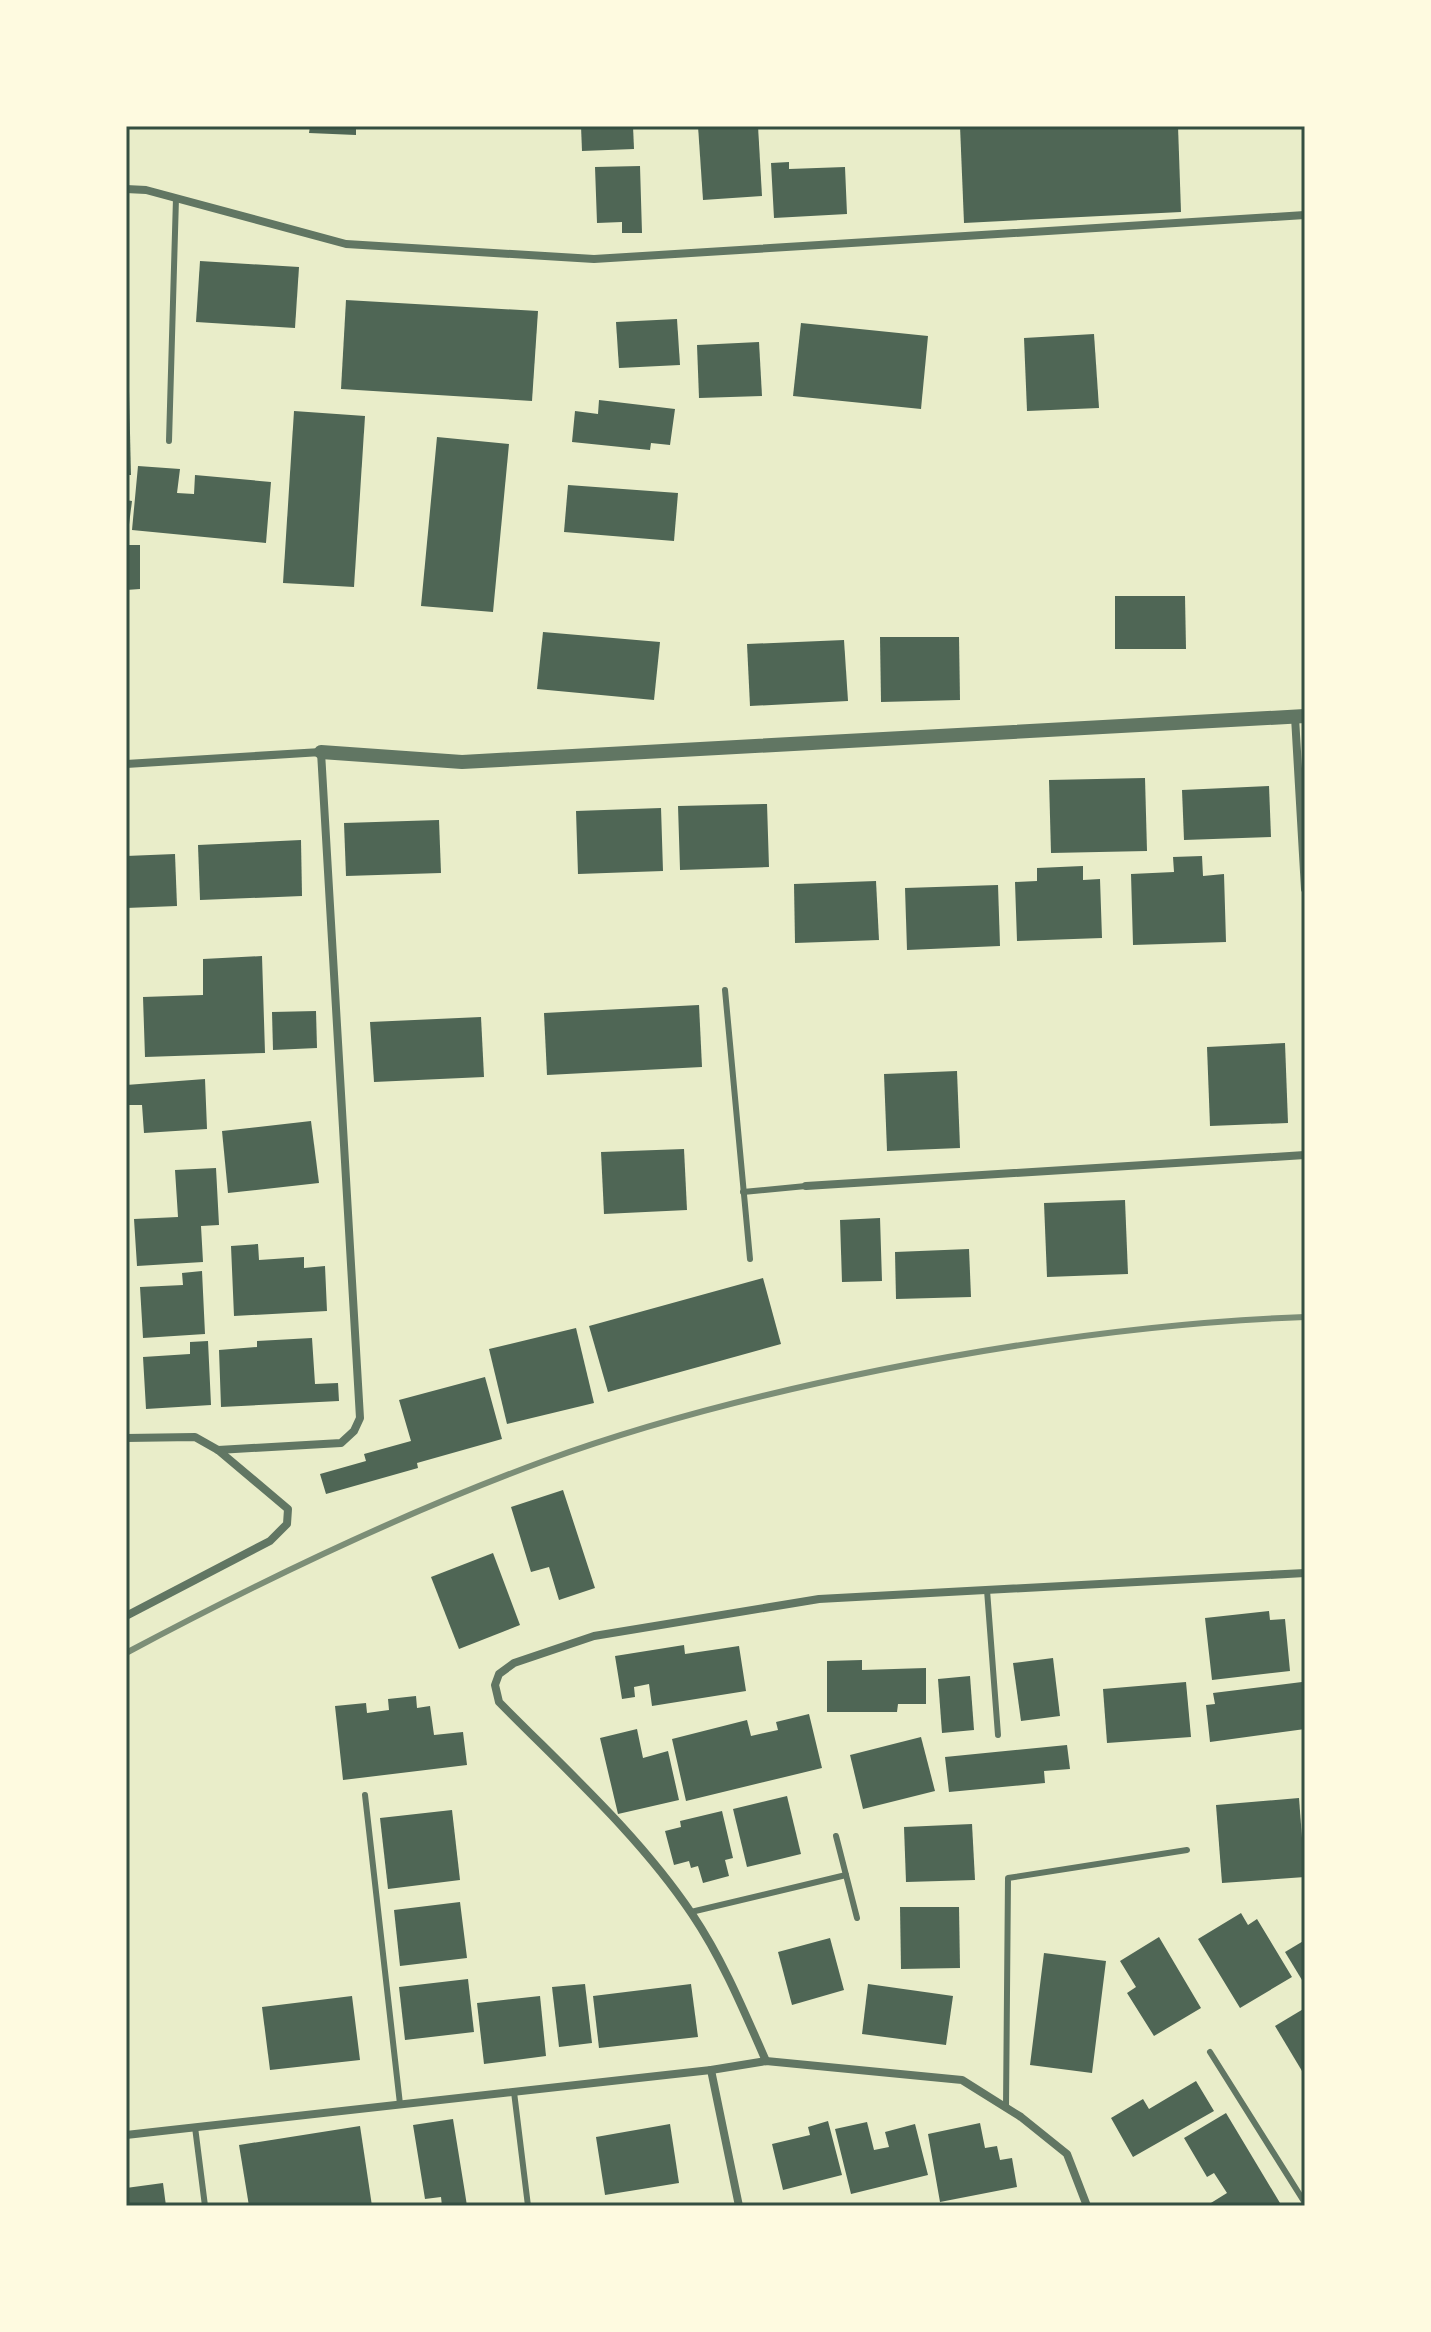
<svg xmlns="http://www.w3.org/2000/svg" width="1431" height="2332" font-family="Montserrat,sans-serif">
	<rect width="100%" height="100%" fill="#e9edc9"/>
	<g fill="#4f6655">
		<path d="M310 126H356V135L309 133Z"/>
		<path d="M581 126H633L634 149 582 151Z"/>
		<path d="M698 126H758L762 196 703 200Z"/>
		<path d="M960 126H1178L1181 212 964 223Z"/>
		<path d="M789 162V169L845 167 847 214 774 218 771 163Z"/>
		<path d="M640 166 642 233H622V222L597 223 595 167Z"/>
		<path d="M200 261 299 267 295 328 196 322Z"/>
		<path d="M346 300 538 311 532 401 341 389Z"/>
		<path d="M677 319 680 365 619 368 616 322Z"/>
		<path d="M801 323 928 336 921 409 793 396Z"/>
		<path d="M1094 334 1099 408 1027 411 1024 338Z"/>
		<path d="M759 342 762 396 699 398 697 345Z"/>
		<path d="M126 391H129L131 475H126Z"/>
		<path d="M599 400 675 409 670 445 651 443 650 450 572 442 575 411 598 414Z"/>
		<path d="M294 411 365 416 354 587 283 583Z"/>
		<path d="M437 437 509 444 493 612 421 606Z"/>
		<path d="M138 466 180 469 177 493 194 494 195 475 271 482 266 543 132 530Z"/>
		<path d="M568 485 678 493 674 541 564 532Z"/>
		<path d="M126 500 132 501 128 532H126Z"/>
		<path d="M126 545H140V589L126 590Z"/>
		<path d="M1115 596H1185L1186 649H1115Z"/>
		<path d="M543 632 660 642 654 700 537 689Z"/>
		<path d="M880 637H959L960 700 881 702Z"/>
		<path d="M844 640 848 701 750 706 747 644Z"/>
		<path d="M1145 778 1147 851 1051 853 1049 780Z"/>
		<path d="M1269 786 1271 837 1184 840 1182 790Z"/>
		<path d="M767 804 769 867 680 870 678 806Z"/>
		<path d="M661 808 663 871 578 874 576 811Z"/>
		<path d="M439 820 441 873 346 876 344 823Z"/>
		<path d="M301 840 302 896 200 900 198 845Z"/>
		<path d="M175 854 177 906 126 908V856Z"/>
		<path d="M1202 856 1203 876 1224 874 1226 942 1133 945 1131 874 1174 872 1173 857Z"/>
		<path d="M1083 866V880L1100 879 1102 938 1017 941 1015 882 1037 881V868Z"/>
		<path d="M876 881 879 940 795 943 794 884Z"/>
		<path d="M998 885 1000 946 907 950 905 888Z"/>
		<path d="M262 956 265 1053 145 1057 143 997 203 995V959Z"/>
		<path d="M699 1005 702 1067 547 1075 544 1013Z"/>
		<path d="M316 1011 317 1048 273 1050 272 1012Z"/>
		<path d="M481 1017 484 1077 374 1082 370 1022Z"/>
		<path d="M1285 1043 1288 1123 1210 1126 1207 1047Z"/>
		<path d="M957 1071 960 1148 887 1151 884 1074Z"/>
		<path d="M205 1079 207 1129 144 1133 142 1105H126V1085Z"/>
		<path d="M311 1121 319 1183 228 1193 222 1131Z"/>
		<path d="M684 1149 687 1210 604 1214 601 1152Z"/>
		<path d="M216 1168 219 1225 201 1226 203 1262 137 1266 134 1219 178 1217 175 1170Z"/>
		<path d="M1125 1200 1128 1274 1047 1277 1044 1203Z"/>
		<path d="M880 1218 882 1281 842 1282 840 1220Z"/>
		<path d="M258 1244 259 1260 304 1257V1268L325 1266 327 1311 234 1316 231 1246Z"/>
		<path d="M969 1249 971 1297 896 1299 895 1252Z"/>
		<path d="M202 1271 205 1334 143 1338 140 1287 183 1285 182 1273Z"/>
		<path d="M763 1278 781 1344 608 1392 589 1326Z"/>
		<path d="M576 1328 594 1403 507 1424 489 1349Z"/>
		<path d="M312 1338 315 1384 338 1383 339 1401 221 1407 219 1350 257 1347V1341Z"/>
		<path d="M208 1341 211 1405 146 1409 143 1357 190 1354V1342Z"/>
		<path d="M485 1377 502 1439 417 1463 418 1468 326 1494 320 1474 366 1461 364 1454 411 1441 399 1400Z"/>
		<path d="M563 1490 595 1588 559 1600 549 1567 531 1572 511 1507Z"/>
		<path d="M493 1553 520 1625 459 1649 431 1577Z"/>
		<path d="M1269 1611 1270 1620 1285 1619 1290 1671 1212 1680 1205 1618Z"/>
		<path d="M684 1645 685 1654 739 1646 746 1691 652 1706 649 1684 634 1687 635 1697 622 1699 615 1656Z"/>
		<path d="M1053 1658 1060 1716 1021 1721 1013 1663Z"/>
		<path d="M862 1660V1670L926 1668V1704H898L897 1712H827V1661Z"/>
		<path d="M970 1676 974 1730 942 1733 938 1679Z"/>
		<path d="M1186 1682 1191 1737 1107 1743 1103 1689Z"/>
		<path d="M1302 1682 1305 1729 1210 1742 1206 1705 1215 1704 1213 1693Z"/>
		<path d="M416 1696 417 1708 430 1706 434 1735 463 1732 467 1765 343 1780 335 1706 366 1703 367 1713 389 1710 388 1699Z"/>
		<path d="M809 1714 822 1768 686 1801 672 1739 747 1720 751 1736 778 1730 776 1722Z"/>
		<path d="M637 1729 643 1758 668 1751 679 1800 618 1814 600 1738Z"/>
		<path d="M921 1737 935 1791 863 1809 850 1755Z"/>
		<path d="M1067 1745 1070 1769 1044 1771 1045 1783 949 1792 945 1757Z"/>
		<path d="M787 1796 801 1854 747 1867 733 1809Z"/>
		<path d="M1299 1798 1305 1877 1222 1883 1216 1805Z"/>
		<path d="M452 1810 460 1880 388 1889 380 1818Z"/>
		<path d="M722 1811 733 1858 725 1860 729 1876 703 1883 698 1866 691 1868 689 1861 674 1865 665 1831 681 1827 680 1821Z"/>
		<path d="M972 1824 975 1880 906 1882 904 1827Z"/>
		<path d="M460 1902 467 1958 400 1966 394 1910Z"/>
		<path d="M900 1907H959L960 1968 901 1969Z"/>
		<path d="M1241 1913 1248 1925 1257 1919 1292 1977 1240 2008 1198 1939Z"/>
		<path d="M1159 1937 1201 2008 1154 2036 1127 1993 1136 1987 1120 1961Z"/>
		<path d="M830 1938 844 1990 792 2005 778 1952Z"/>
		<path d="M1305 1940V1985L1285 1952Z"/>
		<path d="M1044 1953 1106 1961 1092 2073 1030 2065Z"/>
		<path d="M468 1979 474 2032 405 2040 399 1987Z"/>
		<path d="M585 1984 592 2043 559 2047 552 1987Z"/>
		<path d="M691 1984 698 2037 599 2048 593 1996Z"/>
		<path d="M868 1984 953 1996 946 2045 862 2034Z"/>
		<path d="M352 1996 360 2060 270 2070 262 2007Z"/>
		<path d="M540 1996 546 2056 484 2064 477 2003Z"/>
		<path d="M1305 2008V2076L1275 2026Z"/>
		<path d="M1196 2081 1214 2111 1133 2157 1111 2118 1143 2099 1149 2109Z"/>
		<path d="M1226 2113 1280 2203 1275 2206H1206L1227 2193 1214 2173 1207 2177 1184 2138Z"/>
		<path d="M453 2119 465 2193 467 2206H442L441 2197 425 2199 413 2125Z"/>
		<path d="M828 2121 842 2175 783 2190 772 2144 810 2135 808 2127Z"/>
		<path d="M867 2122 874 2150 889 2147 885 2132 915 2124 928 2175 851 2194 835 2129Z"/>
		<path d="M980 2123 985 2148 997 2146 1000 2160 1012 2158 1017 2187 940 2202 928 2134Z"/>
		<path d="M670 2124 679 2183 605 2195 596 2137Z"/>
		<path d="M360 2126 372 2206H249L239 2145Z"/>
		<path d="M163 2183 166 2206H126V2188Z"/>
	</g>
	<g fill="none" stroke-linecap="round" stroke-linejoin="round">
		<g stroke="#617663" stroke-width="6">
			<path d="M169 441 176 198"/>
			<path d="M725 990 750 1259"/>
			<path d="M743 1192 806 1186"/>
			<path d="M987 1590 998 1735"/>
			<path d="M365 1795 400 2104"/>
			<path d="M836 1836 857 1918"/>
			<path d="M691 1912 846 1875"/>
			<path d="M1210 2052 1305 2203"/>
			<path d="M514 2092 528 2206"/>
			<path d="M1006 2108 1008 1878 1187 1850"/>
			<path d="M195 2127 205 2206"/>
		</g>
		<g stroke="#617663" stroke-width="8">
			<path d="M126 189 146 190 346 244 594 259 1305 215"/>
			<path d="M1295 717 1305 889"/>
			<path d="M126 764 321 752 360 1418 354 1431 341 1443 218 1450"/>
			<path d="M806 1186 1305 1155"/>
			<path d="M126 1438 195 1437 218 1450 288 1509 287 1524 270 1541 126 1616"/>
			<path d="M766 2061C744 2011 723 1960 692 1914 639 1835 565 1769 499 1702L495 1685 499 1674 514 1663 594 1636 819 1599 1305 1573"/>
			<path d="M711 2070 739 2206"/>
			<path d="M126 2135 711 2070 766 2061 962 2080 1021 2117 1067 2154 1087 2206"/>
		</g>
		<path stroke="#617663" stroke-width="14" d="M321 752 462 762 1305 716"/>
		<path stroke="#7c8e77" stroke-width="6" d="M126 1653C261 1581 400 1514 544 1461 653 1421 766 1393 880 1370 1020 1342 1162 1322 1305 1317"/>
	</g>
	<rect width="1431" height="2332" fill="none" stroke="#fefae0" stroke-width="256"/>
	<rect x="128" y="128" width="1175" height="2076" fill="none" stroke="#344e41" stroke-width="3"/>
</svg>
